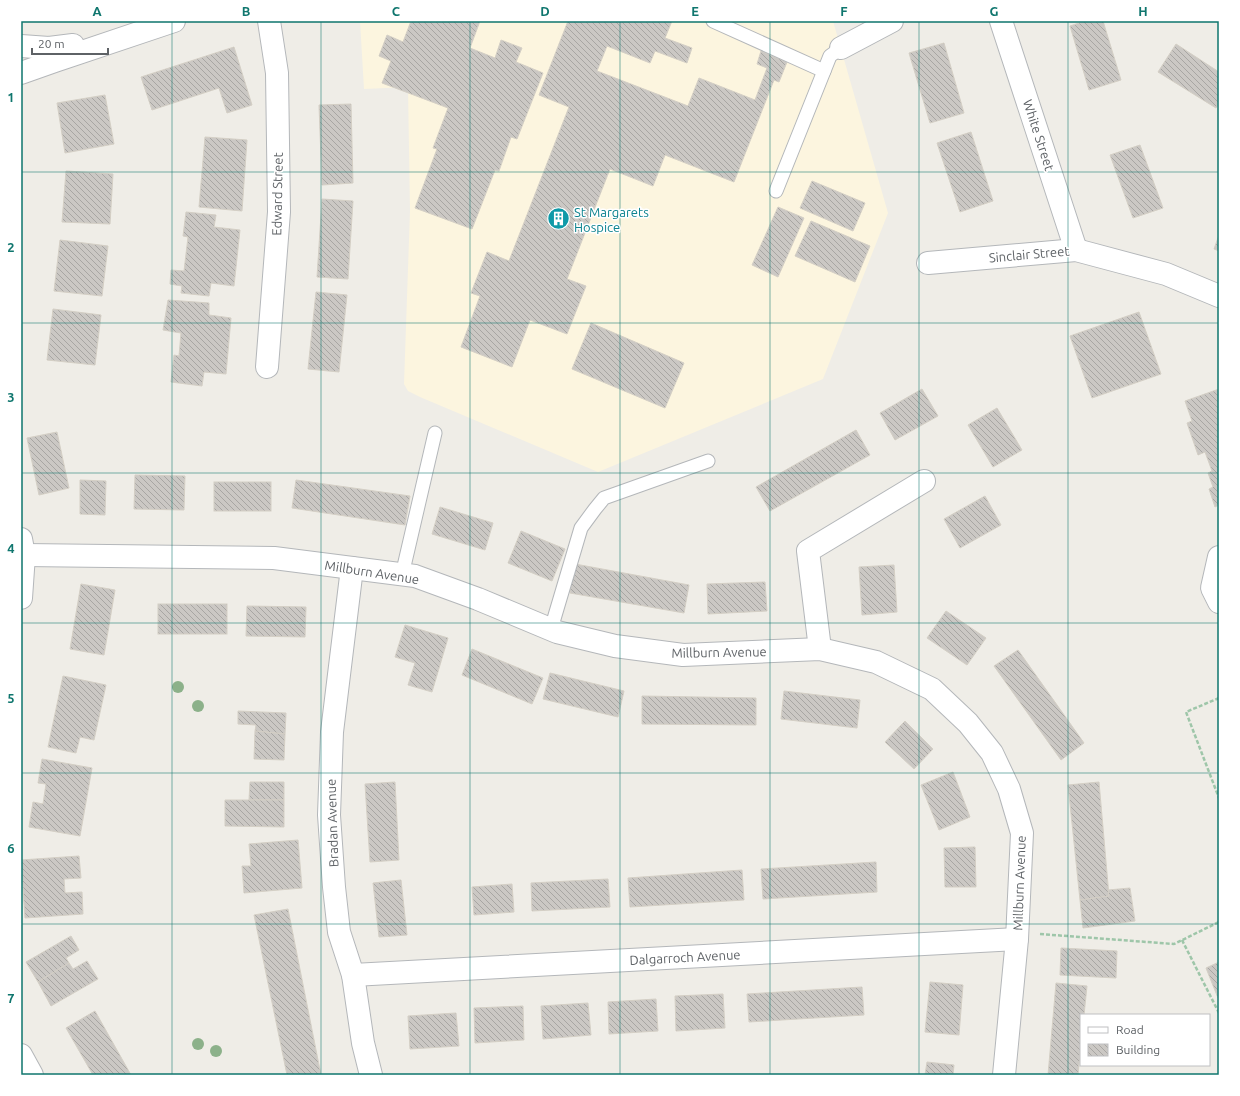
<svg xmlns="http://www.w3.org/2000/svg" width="1240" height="1096" font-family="Ubuntu,sans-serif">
	<defs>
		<pattern id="building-back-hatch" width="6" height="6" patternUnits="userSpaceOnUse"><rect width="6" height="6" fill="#cbc8c4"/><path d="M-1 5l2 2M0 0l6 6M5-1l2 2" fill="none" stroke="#a8a6a3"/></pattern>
	</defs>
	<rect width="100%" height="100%" fill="#efede7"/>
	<path fill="#fcf5df" d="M360 21H833L888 213 823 379 598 472 420 397 408 391 404 384 410 211 408 87 364 89Z"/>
	<g fill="url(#building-back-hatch)" stroke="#d4cfc5">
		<path d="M411 21H480L470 48 495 58 501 40 522 48 516 62 543 73 517 139 511 137 499 171 495 170 472 229 415 208 437 149 433 148 448 108 382 83 391 61 379 56 387 35 403 42Z"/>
		<path d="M568 21H672L665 38 692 48 687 63 655 51 650 63 607 46 597 71 688 106 699 78 755 100 767 68 757 64 761 51 787 62 779 82 774 80 734 182 665 155 653 186 610 169 567 279 586 286 567 334 530 320 512 367 461 347 480 296 471 293 487 252 509 261 569 107 539 95Z"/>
		<path d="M1085 21H1103L1121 80 1089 90 1070 26Z"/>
		<path d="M944 43 964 113 930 123 909 53Z"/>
		<path d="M1176 44 1219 72V103L1216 108 1158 72Z"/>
		<path d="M234 47 252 105 227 113 219 88 152 110 141 77Z"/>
		<path d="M105 95 114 144 65 153 57 103Z"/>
		<path d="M351 104 353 183 322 185 319 105Z"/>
		<path d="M971 132 993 201 960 212 937 143Z"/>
		<path d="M205 137 247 140 242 211 199 207Z"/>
		<path d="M1140 145 1163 208 1133 218 1110 155Z"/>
		<path d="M66 171 113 174 110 224 62 222Z"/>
		<path d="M812 181 865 203 853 231 800 208Z"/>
		<path d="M322 199 353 201 348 279 317 277Z"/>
		<path d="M778 207 804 218 778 277 752 265Z"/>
		<path d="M186 212 216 215 214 227 240 230 234 286 211 283 209 296 181 293 182 286 170 284 171 270 184 271 188 237 183 236Z"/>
		<path d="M811 221 870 246 855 282 795 256Z"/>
		<path d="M1219 235V251L1214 249Z"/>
		<path d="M60 240 108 246 102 296 54 291Z"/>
		<path d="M316 292 347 295 339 372 308 369Z"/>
		<path d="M168 300 209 303V315L231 318 226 374 204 372 202 386 171 382 174 355 179 356 181 333 163 330Z"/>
		<path d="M53 309 101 315 95 365 47 360Z"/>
		<path d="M1139 312 1161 374 1092 398 1070 336Z"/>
		<path d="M591 323 684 363 665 408 572 369Z"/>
		<path d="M922 389 938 416 895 440 880 413Z"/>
		<path d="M1219 389V505L1215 507 1209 489 1213 487 1208 473 1212 471 1205 452 1198 455 1187 423 1192 421 1185 401Z"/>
		<path d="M997 408 1022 450 993 467 968 425Z"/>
		<path d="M856 430 870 455 770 511 756 487Z"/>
		<path d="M57 432 69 488 39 495 27 438Z"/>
		<path d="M135 475 185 476 184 510 134 509Z"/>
		<path d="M80 480 106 481 105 515 80 514Z"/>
		<path d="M296 480 410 496 405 525 292 508Z"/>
		<rect x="214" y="482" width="57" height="29"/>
		<path d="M985 496 1001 525 960 548 944 519Z"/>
		<path d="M440 507 493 523 485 550 432 534Z"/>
		<path d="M521 531 565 549 552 581 508 563Z"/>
		<path d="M575 564 689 585 684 613 570 593Z"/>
		<path d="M894 565 897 612 862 615 859 567Z"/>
		<path d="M765 582 767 611 708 614 707 584Z"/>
		<path d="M81 584 115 590 104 655 70 649Z"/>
		<rect x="158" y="604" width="69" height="30"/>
		<path d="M247 606 306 607 305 637 246 636Z"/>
		<path d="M946 611 986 638 967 665 927 638Z"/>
		<path d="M405 625 448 638 432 692 408 685 415 663 395 657Z"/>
		<path d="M472 649 543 678 532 704 462 675Z"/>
		<path d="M1018 650 1084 743 1061 760 994 666Z"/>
		<path d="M550 673 624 691 618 717 543 699Z"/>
		<path d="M63 676 106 685 94 740 80 737 76 753 48 747Z"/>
		<path d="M784 691 860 700 857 728 781 719Z"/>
		<path d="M642 696 756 698V725L642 724Z"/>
		<path d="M238 711 286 713 285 734 255 731 256 725 238 724Z"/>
		<path d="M905 721 933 749 914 769 885 742Z"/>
		<path d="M255 731 285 734 284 760 254 759Z"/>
		<path d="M42 759 92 768 80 836 29 827 33 802 43 804 46 784 38 783Z"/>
		<path d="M953 772 970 817 939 830 921 785Z"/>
		<path d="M250 782H284V800H249Z"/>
		<path d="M395 782 399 860 370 862 365 784Z"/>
		<path d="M1099 782 1109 896 1080 900 1068 785Z"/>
		<path d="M225 800H284V827L225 826Z"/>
		<path d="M298 840 302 888 244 893 242 866H251L249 844Z"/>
		<path d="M975 847 976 887H945L944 848Z"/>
		<path d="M79 856 81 878 64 879 65 893 82 892 83 914 25 918 21 860Z"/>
		<path d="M876 862 877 892 763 899 761 869Z"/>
		<path d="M742 870 744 900 630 907 628 878Z"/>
		<path d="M608 879 610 907 532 911 531 883Z"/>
		<path d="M401 880 407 935 379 937 373 883Z"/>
		<path d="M512 884 514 912 474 915 472 887Z"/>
		<path d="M1130 888 1135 921 1083 928 1080 900 1109 896 1108 890Z"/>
		<path d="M288 909 321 1075H287L254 915Z"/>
		<path d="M71 936 79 950 66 958 69 963 38 982 26 962Z"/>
		<path d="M1061 948 1117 951 1116 978 1060 975Z"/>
		<path d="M87 961 98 979 51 1006 38 982 69 963 73 969Z"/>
		<path d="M1219 962V998H1218L1206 968Z"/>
		<path d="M930 982 963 985 959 1035 925 1032Z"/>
		<path d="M1056 983 1087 986 1084 1015H1081V1043L1078 1075H1048Z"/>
		<path d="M862 987 864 1015 749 1022 747 994Z"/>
		<path d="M723 994 725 1028 676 1031 675 996Z"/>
		<path d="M656 999 658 1031 609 1034 608 1002Z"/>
		<path d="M588 1003 591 1035 543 1039 541 1006Z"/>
		<path d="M523 1006 524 1040 475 1043 474 1008Z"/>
		<path d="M95 1011 131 1075H93L66 1028Z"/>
		<path d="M456 1013 459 1046 410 1049 408 1016Z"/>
		<path d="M927 1062 954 1065 953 1075H925Z"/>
	</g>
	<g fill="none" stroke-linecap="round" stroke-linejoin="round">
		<defs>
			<g id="lane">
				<path d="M713 21 824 71"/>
				<path d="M776 191 830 56 841 48"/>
				<path d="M402 575 435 433"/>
				<path d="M551 629 581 528 595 509 604 498 708 461"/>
			</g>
			<g id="street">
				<path d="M1001 21 1076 250"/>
				<path d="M21 46 49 48 73 45"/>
				<path d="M841 48 892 21"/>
				<path d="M21 73 55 61 174 21"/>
				<path d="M928 263 1076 250 1166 274 1219 296"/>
				<path d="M267 367 279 212 277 73 269 21"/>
				<path d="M21 539 24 555 21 598"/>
				<path d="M24 555 274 558 415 576 478 599 557 632 615 646 683 655 820 649 876 662 932 689 968 723 992 753 1009 789 1022 833 1017 939 1004 1075"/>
				<path d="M1219 557 1212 588 1219 602"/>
				<path d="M352 568 332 732 329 815 334 887 339 932 353 975 363 1043 371 1075"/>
				<path d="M820 649 808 551 924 481"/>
				<path d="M353 975 1017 939"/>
				<path d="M21 1055 32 1075"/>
			</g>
		</defs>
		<use href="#lane" stroke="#b4b7ba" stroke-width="15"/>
		<use href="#street" stroke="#b4b7ba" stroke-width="24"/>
		<g stroke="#9ec6a9" stroke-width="2.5" stroke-dasharray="4 2" stroke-linecap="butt">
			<path d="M1219 698 1186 712 1219 798"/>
			<path d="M1040 934 1174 944 1219 922"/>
			<path d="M1182 940 1219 1013"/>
		</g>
		<use href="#lane" stroke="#fff" stroke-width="13"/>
		<use href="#street" stroke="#fff" stroke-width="22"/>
	</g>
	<g fill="#8cb18a">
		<circle cx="178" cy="687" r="6"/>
		<circle cx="198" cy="706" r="6"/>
		<circle cx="198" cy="1044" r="6"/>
		<circle cx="216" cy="1051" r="6"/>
	</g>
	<path fill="none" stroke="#0f766e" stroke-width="1" stroke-opacity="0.55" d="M172 21V1075M321 21V1075M470 21V1075M620 21V1075M770 21V1075M919 21V1075M1068 21V1075M21 172H1219M21 323H1219M21 473H1219M21 623H1219M21 773H1219M21 924H1219"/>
	<defs>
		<symbol id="building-disc" viewBox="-11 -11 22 22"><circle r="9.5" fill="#0f9aa8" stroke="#fff"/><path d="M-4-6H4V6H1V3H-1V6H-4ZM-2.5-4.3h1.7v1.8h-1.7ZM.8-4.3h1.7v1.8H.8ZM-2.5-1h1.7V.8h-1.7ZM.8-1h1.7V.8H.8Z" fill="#fff"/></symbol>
	</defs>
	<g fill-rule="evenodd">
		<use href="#building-disc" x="546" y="206" width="25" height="25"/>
	</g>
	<g text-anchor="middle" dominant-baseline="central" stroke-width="3" stroke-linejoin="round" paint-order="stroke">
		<g font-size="13" fill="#5e6266" stroke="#fff">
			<text transform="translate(1039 135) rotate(72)">White Street</text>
			<text transform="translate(277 194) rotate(-89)">Edward Street</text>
			<text transform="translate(1029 254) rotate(-5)">Sinclair Street</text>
			<text transform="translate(372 572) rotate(9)">Millburn Avenue</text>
			<text transform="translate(719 652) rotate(-1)">Millburn Avenue</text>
			<text transform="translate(332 823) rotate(-92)">Bradan Avenue</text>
			<text transform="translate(1019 883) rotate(-88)">Millburn Avenue</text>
			<text transform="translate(685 957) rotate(-3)">Dalgarroch Avenue</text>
		</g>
		<g font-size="13" fill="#0d838f" stroke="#fff" text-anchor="start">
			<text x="574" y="212">St Margarets<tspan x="574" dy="15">Hospice</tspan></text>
		</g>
	</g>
	<rect width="1240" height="1096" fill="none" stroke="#ffffff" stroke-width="44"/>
	<rect x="1080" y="1014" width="130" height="52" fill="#ffffff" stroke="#bfc0c2"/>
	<rect x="1088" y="1027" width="20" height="6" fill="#ffffff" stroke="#bfc0c2"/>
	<text x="1116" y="1034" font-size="12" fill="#5e6266">Road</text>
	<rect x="1088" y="1044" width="20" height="12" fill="url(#building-back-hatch)" stroke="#bfc0c2"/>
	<text x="1116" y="1054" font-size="12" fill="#5e6266">Building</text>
	<path d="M32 48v6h76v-6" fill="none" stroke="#5e6266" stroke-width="2"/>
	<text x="38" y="48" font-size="12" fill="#5e6266" stroke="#ffffff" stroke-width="3" paint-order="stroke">20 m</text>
	<rect x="22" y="22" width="1196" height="1052" fill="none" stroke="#0f766e" stroke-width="1.5"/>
	<g font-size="13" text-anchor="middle" font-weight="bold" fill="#0f766e">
		<text x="97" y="16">A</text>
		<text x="246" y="16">B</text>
		<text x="396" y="16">C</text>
		<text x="545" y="16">D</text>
		<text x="695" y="16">E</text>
		<text x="844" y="16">F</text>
		<text x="994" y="16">G</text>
		<text x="1143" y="16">H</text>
		<text x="11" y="102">1</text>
		<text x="11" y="252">2</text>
		<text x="11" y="402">3</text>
		<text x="11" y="553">4</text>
		<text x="11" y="703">5</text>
		<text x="11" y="853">6</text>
		<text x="11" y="1003">7</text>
	</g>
</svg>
